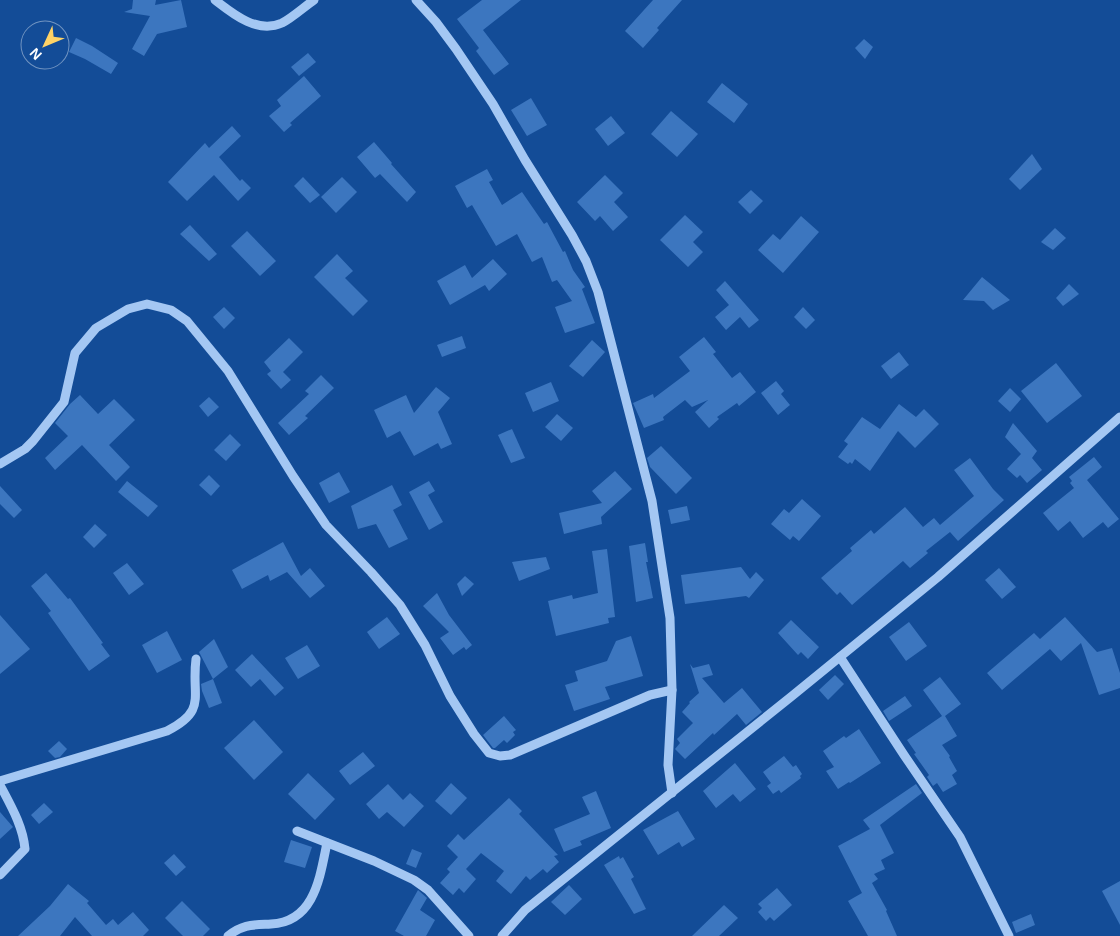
<svg xmlns="http://www.w3.org/2000/svg" width="1120" height="936" font-family="Helvetica,sans-serif">
	<rect width="100%" height="100%" fill="#134c97"/>
	<g fill="#3c76bf">
		<path d="M133 0H156L155 5 181 0 187 27 157 34 144 56 132 49 150 16 124 12 132 9Z"/>
		<path d="M482 0H521L483 30 509 64 494 75 476 51 479 48 457 19Z"/>
		<path d="M653 0H682L657 28 659 30 643 48 625 31Z"/>
		<path d="M76 38 92 46 118 63 111 74 85 59 69 52Z"/>
		<path d="M864 39 873 47 865 59 855 48Z"/>
		<path d="M308 53 316 62 299 76 291 67Z"/>
		<path d="M304 76 321 96 290 123 292 125 284 132 269 116 281 106 277 100Z"/>
		<path d="M722 83 748 104 734 123 707 102Z"/>
		<path d="M531 98 547 125 527 136 511 110Z"/>
		<path d="M671 111 698 134 677 157 651 134Z"/>
		<path d="M611 116 625 133 608 146 595 129Z"/>
		<path d="M232 126 241 136 219 157 240 181 242 179 251 188 238 201 214 175 187 201 168 182 205 143 209 148Z"/>
		<path d="M374 142 392 163 391 164 416 192 407 202 380 174 375 178 357 157Z"/>
		<path d="M1032 154 1042 169 1020 190 1009 179Z"/>
		<path d="M487 169 493 180 489 182 502 205 522 192 544 224 547 222 563 252 565 251 573 270 585 287 582 289 595 323 565 333 555 307 572 301 557 280 552 282 542 257 532 262 517 234 496 246 472 205 467 208 455 186Z"/>
		<path d="M605 175 623 193 614 202 628 217 613 231 600 216 595 221 577 202Z"/>
		<path d="M303 177 320 195 310 203 294 186Z"/>
		<path d="M342 177 357 192 336 213 321 197Z"/>
		<path d="M751 190 763 201 750 214 738 202Z"/>
		<path d="M685 215 703 232 693 242 703 252 688 267 660 240Z"/>
		<path d="M801 216 819 232 783 273 758 250 773 234 780 240Z"/>
		<path d="M190 225 217 254 209 261 180 234Z"/>
		<path d="M1055 228 1066 238 1053 250 1041 242Z"/>
		<path d="M247 231 276 261 260 276 231 246Z"/>
		<path d="M337 254 353 271 345 278 368 301 353 316 314 277Z"/>
		<path d="M493 259 507 274 489 291 485 285 450 305 437 281 465 265 472 278Z"/>
		<path d="M982 277 1010 300 993 310 984 301 963 300Z"/>
		<path d="M725 281 759 320 749 328 740 317 726 330 715 317 729 305 716 290Z"/>
		<path d="M1069 284 1079 294 1063 306 1056 298Z"/>
		<path d="M224 307 235 318 224 329 213 317Z"/>
		<path d="M803 307 815 320 806 329 794 317Z"/>
		<path d="M462 336 466 348 442 357 437 345Z"/>
		<path d="M704 337 716 352 713 354 732 378 740 372 756 392 739 406 737 403 717 417 719 419 709 428 695 412 708 400 692 407 685 400 663 417 664 420 644 428 633 403 653 394 654 398 690 371 679 357Z"/>
		<path d="M289 338 303 352 283 372 291 380 281 389 267 374 271 371 264 362Z"/>
		<path d="M592 340 605 352 583 377 569 366Z"/>
		<path d="M899 352 909 365 891 379 881 366Z"/>
		<path d="M1056 363 1082 396 1047 423 1021 391Z"/>
		<path d="M321 375 334 388 305 416 308 418 289 435 278 423 309 394 305 391Z"/>
		<path d="M776 381 784 391 781 394 790 405 778 415 761 393Z"/>
		<path d="M551 382 559 401 533 412 525 393Z"/>
		<path d="M436 387 450 398 438 412 452 444 441 449 438 443 414 456 400 431 387 438 374 410 406 395 414 413Z"/>
		<path d="M1010 388 1021 399 1010 412 998 401Z"/>
		<path d="M80 395 98 414 114 399 135 420 109 445 130 467 116 481 82 445 55 470 45 458 68 436 55 423 70 404Z"/>
		<path d="M209 397 219 407 208 417 199 406Z"/>
		<path d="M899 404 916 417 924 409 939 424 915 448 898 431 870 471 855 459 852 464 850 462 848 464 838 457 848 444 844 441 862 417 880 429Z"/>
		<path d="M557 414 573 428 561 441 545 427Z"/>
		<path d="M1013 423 1037 451 1032 458 1042 470 1027 483 1020 475 1017 478 1007 469 1021 454 1005 437Z"/>
		<path d="M512 429 525 458 511 463 498 435Z"/>
		<path d="M230 434 241 445 226 461 214 450Z"/>
		<path d="M661 446 692 478 676 494 650 467 647 458Z"/>
		<path d="M1094 457 1102 467 1087 480 1119 519 1108 528 1103 522 1083 538 1070 521 1058 531 1043 513 1074 488 1070 483 1072 481 1069 477Z"/>
		<path d="M970 458 993 489 1004 500 958 541 950 532 926 551 928 553 910 568 903 561 852 605 840 592 837 595 821 578 852 551 850 548 871 530 874 534 905 507 923 527 934 518 940 525 974 496 954 470Z"/>
		<path d="M615 471 632 489 601 517 602 524 564 534 559 513 602 503 592 491Z"/>
		<path d="M339 472 350 492 329 503 319 483Z"/>
		<path d="M209 475 220 486 211 496 199 485Z"/>
		<path d="M127 481 158 506 148 517 118 492Z"/>
		<path d="M429 481 435 491 428 495 443 522 429 530 409 492Z"/>
		<path d="M392 485 402 505 393 510 408 539 389 548 376 524 358 529 351 506Z"/>
		<path d="M0 486 22 510 14 518 0 504Z"/>
		<path d="M802 499 821 516 799 541 793 536 790 540 771 524 784 509 789 513Z"/>
		<path d="M687 506 690 520 671 524 668 510Z"/>
		<path d="M95 524 107 535 94 548 83 537Z"/>
		<path d="M283 542 301 576 310 568 325 586 310 598 287 572 270 581 268 575 242 589 232 570Z"/>
		<path d="M645 543 648 562H646L653 598 636 602 629 546Z"/>
		<path d="M607 549 615 617 608 618 609 623 556 636 548 601 572 595 573 599 598 593 592 551Z"/>
		<path d="M546 557 550 569 519 581 512 562Z"/>
		<path d="M127 563 144 584 129 595 113 573Z"/>
		<path d="M741 567 750 579 756 572 764 580 749 598 746 596 685 604 681 575Z"/>
		<path d="M999 568 1016 587 1002 599 985 580Z"/>
		<path d="M46 573 68 599 70 598 103 643 101 644 110 656 89 671 48 613 51 611 31 586Z"/>
		<path d="M465 576 474 584 462 596 457 584Z"/>
		<path d="M437 593 449 615 472 645 466 650 464 647 453 655 440 638 449 632 423 606Z"/>
		<path d="M0 615 30 649 0 674Z"/>
		<path d="M387 617 400 634 379 649 367 632Z"/>
		<path d="M1065 617 1097 652 1112 648 1120 673V688L1099 695 1081 643 1061 661 1050 649 1002 690 987 673 1034 633 1040 639Z"/>
		<path d="M791 620 819 647 808 659 801 652 798 655 778 633Z"/>
		<path d="M909 622 927 646 906 661 889 637Z"/>
		<path d="M167 631 182 660 157 673 142 645Z"/>
		<path d="M631 636 643 676 605 687 610 699 574 711 565 685 578 681 575 671 607 661 616 641Z"/>
		<path d="M214 639 228 667 213 679 199 652Z"/>
		<path d="M307 645 320 666 298 679 285 658Z"/>
		<path d="M252 654 284 688 275 696 260 679 251 687 235 670Z"/>
		<path d="M690 664 693 668 709 664 713 675 702 678 724 703 742 688 762 712 746 725 737 714 714 735 713 733 685 759 675 749 680 743 677 739 693 723 682 712 690 703 689 702 699 693Z"/>
		<path d="M835 675 844 684 828 700 819 690Z"/>
		<path d="M940 677 961 704 945 716 957 736 942 745 950 756 949 757 957 771 952 775 957 784 943 792 937 783 933 786 927 777 929 775 914 754 916 753 907 740 942 716 923 690Z"/>
		<path d="M213 679 222 703 209 708 202 691 201 684Z"/>
		<path d="M905 696 912 706 889 721 883 711Z"/>
		<path d="M504 716 516 730 513 732 515 735 507 743 504 740 495 748H493L483 735Z"/>
		<path d="M254 720 283 752 254 780 224 748Z"/>
		<path d="M859 729 881 763 850 783 849 782 838 789 826 771 834 767 823 751 844 736 846 738Z"/>
		<path d="M59 741 67 749 60 757 55 758 48 751Z"/>
		<path d="M363 752 375 766 350 785 339 771Z"/>
		<path d="M784 756 793 767 796 765 802 774 800 776 801 778 781 793 779 790 773 794 767 786 771 783 763 772Z"/>
		<path d="M735 763 756 789 740 802 733 794 716 808 703 791Z"/>
		<path d="M308 773 335 799 315 820 288 794Z"/>
		<path d="M451 783 467 798 451 815 435 801Z"/>
		<path d="M388 784 403 800 410 793 424 806 404 827 387 812 379 819 366 804Z"/>
		<path d="M916 784 922 793 880 825 894 853 881 860 885 869 874 874 878 879 872 883 887 910 886 911 897 936H868L848 901 862 893 838 846 870 829 863 820Z"/>
		<path d="M596 791 611 828 580 841 582 845 564 852 554 829 590 814 582 797Z"/>
		<path d="M509 798 522 811 519 814 558 855 554 856 559 862 547 873 543 869 530 880 526 876 511 894 496 881 504 871 481 853 466 869 476 879 464 893 459 888 453 895 440 883 450 872 447 869 458 857 447 846 458 834 464 840Z"/>
		<path d="M44 803 53 812 39 824 31 815Z"/>
		<path d="M678 811 695 839 682 847 679 842 658 855 643 830Z"/>
		<path d="M0 812 13 827 0 839Z"/>
		<path d="M291 840 312 847 305 868 284 862Z"/>
		<path d="M412 849 422 853 416 868 406 864Z"/>
		<path d="M174 854 186 867 176 876 164 863Z"/>
		<path d="M619 856 620 859 623 857 634 877 631 879 646 909 634 914 604 865Z"/>
		<path d="M1120 881V925L1102 891Z"/>
		<path d="M68 884 89 901 87 903 106 925 113 919 118 925 133 912 149 930 143 936H92L75 917 60 936H18L50 906Z"/>
		<path d="M569 885 582 899 565 915 551 902Z"/>
		<path d="M777 888 792 905 774 921 770 917 766 921 758 912 762 908 758 904Z"/>
		<path d="M418 890 427 898 420 910 435 920 426 936H404L395 931Z"/>
		<path d="M182 901 210 929 203 936H183L165 918Z"/>
		<path d="M724 905 738 918 719 936H692Z"/>
		<path d="M1031 914 1035 925 1016 933 1012 922Z"/>
	</g>
	<g fill="none" stroke-linecap="round" stroke-linejoin="round">
		<g stroke="#a4c7f3" stroke-width="9">
			<path d="M215 0C233 14 257 34 282 23 292 18 304 7 314 0"/>
			<path d="M416 0 436 22 456 49 493 104 525 160 572 235 586 261 598 292 652 501 670 618 672 690 668 765 672 793"/>
			<path d="M0 464 25 449 33 441 64 402 75 353 96 328 128 309 147 304 171 310 187 321 228 371 293 476 326 525 371 572 400 605 425 645 450 696 474 734 489 753 500 756 510 755 650 695 672 690"/>
			<path d="M840 657 904 755 960 837 1009 936"/>
			<path d="M0 781 167 731C208 710 191 697 196 659"/>
			<path d="M0 785C11 806 23 826 25 849L0 875"/>
			<path d="M297 831 374 861 414 880 428 890 469 936"/>
			<path d="M228 936C243 924 253 925 271 924 315 922 320 876 327 843"/>
			<path d="M502 936 525 910 792 696 938 577 1120 417"/>
		</g>
	</g>
	<g transform="translate(45 45) rotate(226)"><circle r="24" fill="#134c97" stroke="#7194c1"/>
	<path d="M0-4L9 19L0 12L-9 19Z" fill="#ffd366"/>
	<text y="-8" font-size="14" font-weight="bold" text-anchor="middle" fill="#ffffff">N</text>
	</g>
</svg>
